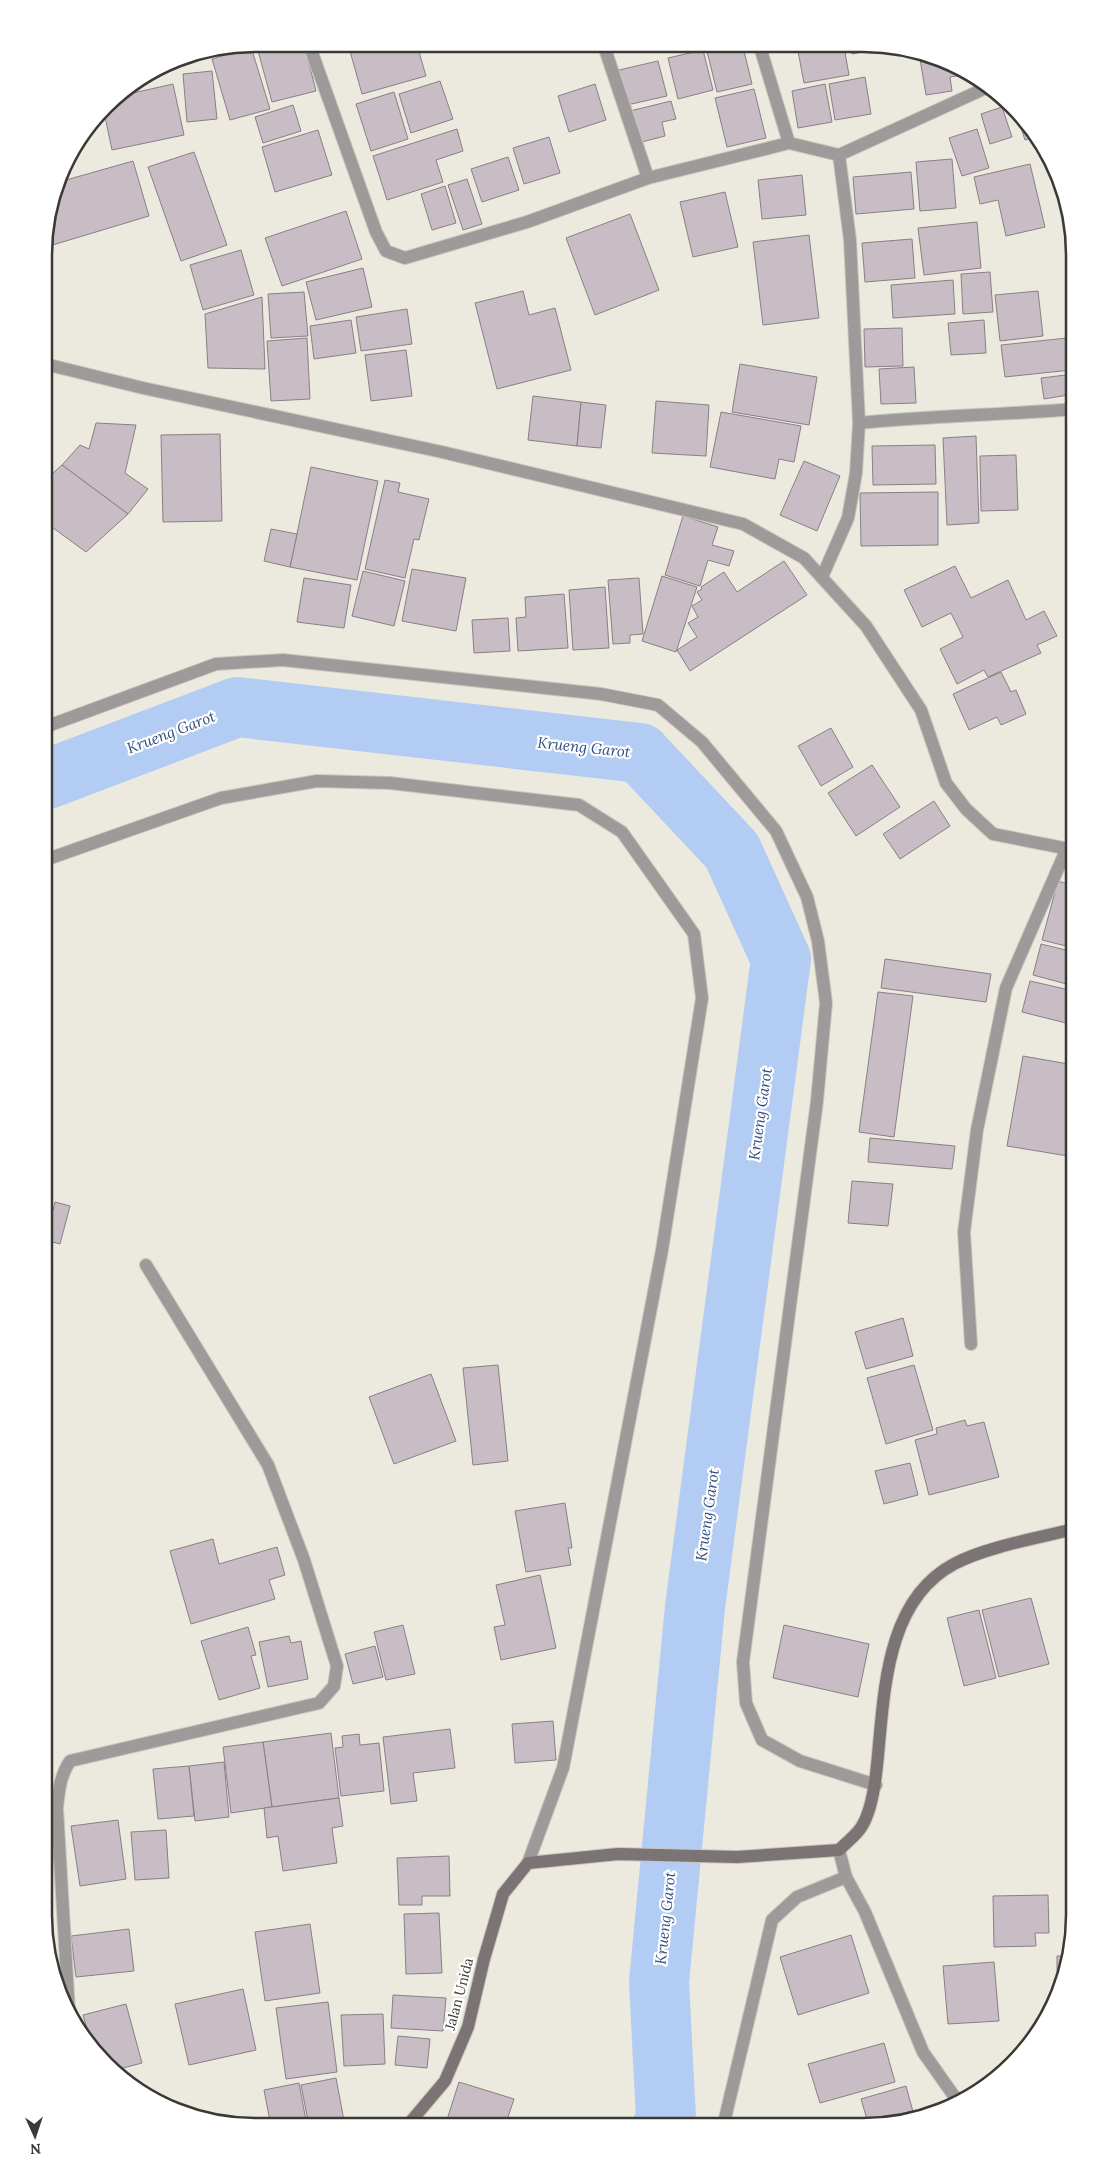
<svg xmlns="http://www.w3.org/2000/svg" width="1118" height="2171" font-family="Lora,serif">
	<rect width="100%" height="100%" fill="#eceade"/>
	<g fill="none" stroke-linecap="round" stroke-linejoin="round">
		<path stroke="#b3ccf3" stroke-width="60" d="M45 780 237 707 640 753 732 851 781 959 695 1607 659 1982 666 2119 662 2127"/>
	</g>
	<g fill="#c8bdc4" stroke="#897f86">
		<path d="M269 44H304L316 91 272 102 257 47Z"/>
		<path d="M348 44 417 45 426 76 362 94Z"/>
		<path d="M617 46H634L619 51Z"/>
		<path d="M251 47 270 109 230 120 212 59Z"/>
		<path d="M706 47H743L752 84 717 92Z"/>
		<path d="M820 47H844L849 75 804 83 798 51Z"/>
		<path d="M851 47 883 48 852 54Z"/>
		<path d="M703 50 713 90 678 99 668 58Z"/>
		<path d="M919 53 957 66 969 74 950 77 952 91 926 95Z"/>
		<path d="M658 61 667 96 627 105 619 70Z"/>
		<path d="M212 71 217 119 187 122 183 74Z"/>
		<path d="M865 77 871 114 835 120 829 84Z"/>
		<path d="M440 81 453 119 411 133 399 94Z"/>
		<path d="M173 84 184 135 112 150 104 112 115 97Z"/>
		<path d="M595 84 606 120 569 132 558 96Z"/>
		<path d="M825 84 832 122 798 128 792 91Z"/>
		<path d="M754 89 766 138 727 147 715 98Z"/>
		<path d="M394 92 408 139 371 151 356 104Z"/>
		<path d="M671 101 676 119 662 122 665 136 638 143 630 111Z"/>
		<path d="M293 105 301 131 263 143 255 117Z"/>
		<path d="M1002 107 1012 137 990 144 981 114Z"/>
		<path d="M1016 112 1037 136 1025 140Z"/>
		<path d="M457 129 463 151 436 160 443 182 387 200 373 156Z"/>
		<path d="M977 129 989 168 962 176 949 138Z"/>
		<path d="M318 130 332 175 275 192 262 147Z"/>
		<path d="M549 137 560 173 524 184 513 148Z"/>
		<path d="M194 152 227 245 181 261 148 167Z"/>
		<path d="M508 157 519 190 482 202 471 169Z"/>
		<path d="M952 159 956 208 920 211 916 162Z"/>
		<path d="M133 161 149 216 46 247V228L59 182Z"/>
		<path d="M1030 164 1045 227 1006 236 998 200 980 204 974 177Z"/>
		<path d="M911 172 914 209 856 214 853 177Z"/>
		<path d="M802 175 806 215 762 219 758 180Z"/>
		<path d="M467 179 482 224 463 230 448 185Z"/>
		<path d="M445 186 456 223 432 230 421 194Z"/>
		<path d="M725 192 738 247 693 257 680 202Z"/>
		<path d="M346 211 362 259 282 286 265 238Z"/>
		<path d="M630 214 659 290 595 315 566 238Z"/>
		<path d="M977 222 981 268 924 275 918 228Z"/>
		<path d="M809 235 819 318 763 325 753 242Z"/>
		<path d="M912 239 915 278 865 282 862 243Z"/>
		<path d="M241 250 254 295 203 310 190 265Z"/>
		<path d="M45 264 52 271 45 277Z"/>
		<path d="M363 268 372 307 316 320 306 282Z"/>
		<path d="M990 272 993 312 963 314 961 274Z"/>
		<path d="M953 280 955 314 893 318 891 285Z"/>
		<path d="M523 291 529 315 555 308 571 370 497 389 475 303Z"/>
		<path d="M1038 291 1043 336 1000 341 995 295Z"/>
		<path d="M304 292 308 336 271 338 268 294Z"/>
		<path d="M262 297 265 369 208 368 205 314Z"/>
		<path d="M407 309 412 344 361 351 356 317Z"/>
		<path d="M351 320 356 353 314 359 310 326Z"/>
		<path d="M984 320 986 353 951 355 948 323Z"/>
		<path d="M902 328 903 366 865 367 864 329Z"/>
		<path d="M1074 333V357L1069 334Z"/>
		<path d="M307 338 310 399 271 401 267 341Z"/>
		<path d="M1067 338 1071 370 1005 377 1001 345Z"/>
		<path d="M406 350 412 396 371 401 365 355Z"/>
		<path d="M740 364 817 377 809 425 732 412Z"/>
		<path d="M914 367 916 403 881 404 879 369Z"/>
		<path d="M1074 374V394L1044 399 1041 378Z"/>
		<path d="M533 396 581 402 577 446 528 440Z"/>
		<path d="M656 401 709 405 706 456 652 453Z"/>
		<path d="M581 402 606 405 601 448 577 446Z"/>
		<path d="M721 412 801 426 794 462 779 459 775 479 710 467Z"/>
		<path d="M96 423 136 425 125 473 148 489 128 514 62 465 80 445 89 449Z"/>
		<path d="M220 434 222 521 163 522 161 435Z"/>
		<path d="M976 436 979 523 947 525 943 438Z"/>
		<path d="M935 445 936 484 873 485 872 446Z"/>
		<path d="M1016 455 1018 510 981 511 980 456Z"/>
		<path d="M804 461 840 476 817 531 780 515Z"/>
		<path d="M62 465 128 514 86 552 45 522V480Z"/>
		<path d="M311 467 378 481 357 580 290 567Z"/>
		<path d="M385 480 400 483 398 492 429 499 419 540 414 539 405 578 365 569Z"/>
		<path d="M938 492V545L861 546 860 493Z"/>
		<path d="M683 516 718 527 712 545 734 551 729 566 708 560 700 586 665 575Z"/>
		<path d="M271 529 297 534 290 567 264 561Z"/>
		<path d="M784 561 807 595 690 671 677 650 697 637 688 623 698 617 692 606 702 600 697 592 702 589 701 587 724 572 737 592Z"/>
		<path d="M955 566 971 598 1008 580 1026 620 1044 611 1057 636 1037 645 1041 653 988 677 984 670 957 684 940 649 963 637 951 613 922 627 904 590Z"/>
		<path d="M412 569 466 578 456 631 402 621Z"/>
		<path d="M363 571 405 581 394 626 352 616Z"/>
		<path d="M662 576 697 587 676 652 642 641Z"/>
		<path d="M304 578 351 585 344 628 297 622Z"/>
		<path d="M639 578 643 634 630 635V643L613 644 608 580Z"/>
		<path d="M605 587 609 648 573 650 569 590Z"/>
		<path d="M564 594 568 648 518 651 516 618 526 617 525 597Z"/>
		<path d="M508 618 510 651 474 653 472 620Z"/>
		<path d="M1001 672 1011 692 1016 690 1026 714 1001 725 997 717 969 730 953 694Z"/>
		<path d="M831 728 853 767 821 786 798 746Z"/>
		<path d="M872 765 900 807 856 836 828 793Z"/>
		<rect x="1066" y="782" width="8" height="36"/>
		<path d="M934 801 950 826 900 859 883 834Z"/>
		<path d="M1058 881 1074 886V948L1042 940Z"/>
		<path d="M1041 944 1074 952V986L1033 975Z"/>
		<path d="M885 959 991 974 986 1002 881 988Z"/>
		<path d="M1030 981 1074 991V1025L1022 1012Z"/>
		<path d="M878 992 913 996 894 1137 859 1132Z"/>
		<path d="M1023 1056 1074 1065V1157L1007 1146Z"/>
		<path d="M870 1138 955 1146 952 1169 868 1162Z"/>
		<path d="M852 1181 893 1184 888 1226 848 1223Z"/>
		<path d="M55 1202 70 1206 60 1244 45 1240 48 1230 44 1229V1209L53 1211Z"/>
		<path d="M44 1266 53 1268 44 1300Z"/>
		<path d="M903 1318 913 1356 866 1369 855 1332Z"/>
		<path d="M498 1365 508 1461 473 1465 463 1368Z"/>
		<path d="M914 1365 933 1430 886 1444 867 1378Z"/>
		<path d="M431 1374 456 1441 394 1464 369 1397Z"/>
		<path d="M965 1420 967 1426 984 1422 999 1477 929 1495 915 1440 937 1434 936 1428Z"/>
		<path d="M910 1463 918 1495 884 1504 875 1471Z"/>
		<path d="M565 1503 572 1548H568L571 1565 526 1572 515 1511Z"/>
		<path d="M213 1539 219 1564 277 1547 285 1575 269 1580 275 1599 191 1624 170 1551Z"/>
		<path d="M540 1575 556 1648 501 1660 494 1627 505 1625 496 1585Z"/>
		<path d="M1031 1598 1049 1664 999 1677 982 1610Z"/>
		<path d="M979 1610 996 1678 964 1686 947 1618Z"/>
		<path d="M403 1625 415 1674 386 1680 374 1632Z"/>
		<path d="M784 1625 869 1644 858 1697 773 1678Z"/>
		<path d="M248 1627 256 1655 251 1656 260 1688 219 1700 201 1641Z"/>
		<path d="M289 1636 291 1643 301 1641 308 1679 268 1687 259 1642Z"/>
		<path d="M375 1646 383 1677 353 1684 345 1654Z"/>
		<path d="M553 1721 556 1760 515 1763 512 1724Z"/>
		<path d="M450 1729 455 1768 413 1773 417 1801 391 1804 383 1737Z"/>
		<path d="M331 1733 339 1798 272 1807 263 1742Z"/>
		<path d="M359 1734 360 1745 379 1743 384 1791 341 1796 335 1748 343 1747 342 1736Z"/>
		<path d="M263 1742 272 1807 231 1813 223 1747Z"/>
		<path d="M224 1762 229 1817 195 1821 189 1766Z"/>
		<path d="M189 1766 194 1816 158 1819 153 1769Z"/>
		<path d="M339 1798 343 1826 332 1828 337 1863 283 1871 278 1836 267 1838 264 1808Z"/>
		<path d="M118 1820 126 1879 80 1886 71 1826Z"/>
		<path d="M166 1830 169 1878 135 1880 131 1832Z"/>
		<path d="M449 1856 450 1896H422V1905H399L397 1858Z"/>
		<path d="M1048 1895 1049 1933H1035L1036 1946 994 1947 993 1896Z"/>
		<path d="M439 1913 442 1973 406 1974 404 1914Z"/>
		<path d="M310 1924 320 1993 265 2001 255 1932Z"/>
		<path d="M129 1929 134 1971 76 1977 71 1936Z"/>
		<path d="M851 1935 869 1993 798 2015 780 1957Z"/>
		<path d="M1057 1956H1068L1064 1972H1057Z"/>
		<path d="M994 1962 999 2021 948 2024 943 1966Z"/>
		<path d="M243 1989 256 2050 189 2065 175 2004Z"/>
		<path d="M393 1995 446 1998 443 2031 391 2028Z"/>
		<path d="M328 2002 337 2072 286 2079 276 2008Z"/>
		<path d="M126 2004 142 2063 112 2071 92 2047 83 2015Z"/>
		<path d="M383 2014 385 2064 344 2066 341 2015Z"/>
		<path d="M398 2036 430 2039 427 2068 395 2065Z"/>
		<path d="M884 2043 895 2082 820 2103 808 2064Z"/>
		<path d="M336 2078 345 2126H309L301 2085Z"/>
		<path d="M459 2082 514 2099 505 2126H445Z"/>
		<path d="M299 2083 307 2126H271L264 2090Z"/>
		<path d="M906 2086 915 2119 869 2126 861 2099Z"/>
	</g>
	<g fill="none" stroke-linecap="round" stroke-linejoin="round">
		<defs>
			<g id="street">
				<path d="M309 44 376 232 386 251 405 258 527 222 648 178 789 143 839 155 988 87"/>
				<path d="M604 46 648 178"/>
				<path d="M760 47 789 143"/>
				<path d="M45 364 143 388 442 452 743 524 804 558 866 626 921 710 946 783 966 809 993 834 1074 850"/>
				<path d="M859 423C931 416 1002 415 1074 409"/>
				<path d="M822 577 848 518 856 473 859 423 850 240 839 155"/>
				<path d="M45 727 216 664 283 660 601 694 658 705 702 742 776 831 807 897 818 941 826 1003 817 1101 743 1662 746 1703 762 1740 800 1761 876 1785"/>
				<path d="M45 860 221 798 317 781 390 783 579 805 622 832 694 934 702 998 662 1250 563 1768 528 1863"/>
				<path d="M971 1344 964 1232 977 1130 1006 988 1067 848"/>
				<path d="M839 1850 846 1877 865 1912 923 2052 954 2096 961 2101"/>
				<path d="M69 2012 57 1808C59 1790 60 1776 70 1761L319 1703 334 1686 337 1666 304 1560 268 1465 146 1265"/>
				<path d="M723 2127 772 1920 797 1897 846 1877"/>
			</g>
			<path id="secondary" d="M407 2126 445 2081 468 2027 484 1959 503 1894 528 1863 618 1854 737 1857 839 1850C846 1843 855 1836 860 1829 874 1810 877 1767 879 1744 885 1680 890 1598 954 1564 986 1547 1038 1538 1074 1529"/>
		</defs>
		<use href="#street" stroke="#c8c7bc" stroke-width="14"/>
		<use href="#secondary" stroke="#c8c7bc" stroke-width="14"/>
		<use href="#street" stroke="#9f9a9a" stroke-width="12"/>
		<use href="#secondary" stroke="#7c7374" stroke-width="12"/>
	</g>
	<g text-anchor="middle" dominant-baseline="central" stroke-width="4.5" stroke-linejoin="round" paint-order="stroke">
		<g font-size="14" fill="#3a3935" stroke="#fff">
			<text transform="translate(459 1994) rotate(-75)">Jalan Unida</text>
		</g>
		<g font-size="15" font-style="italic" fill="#304e80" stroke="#fff">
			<text transform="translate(171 732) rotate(-21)">Krueng Garot</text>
			<text transform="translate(584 747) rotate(6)">Krueng Garot</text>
			<text transform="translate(760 1114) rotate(-82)">Krueng Garot</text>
			<text transform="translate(707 1515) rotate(-82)">Krueng Garot</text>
			<text transform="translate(665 1918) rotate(-84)">Krueng Garot</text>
		</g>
	</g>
	<path d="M0 0H1118V2171H0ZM255 52H863A203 203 0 0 1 1066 255V1915A203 203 0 0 1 863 2118H255A203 203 0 0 1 52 1915V255A203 203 0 0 1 255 52Z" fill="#fff" fill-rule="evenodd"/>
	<path fill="none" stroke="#3a3935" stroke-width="2.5" d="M255 52H863A203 203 0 0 1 1066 255V1915A203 203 0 0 1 863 2118H255A203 203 0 0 1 52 1915V255A203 203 0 0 1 255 52Z"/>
	<g transform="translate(35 2136) rotate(177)" stroke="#ffffff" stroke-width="4" paint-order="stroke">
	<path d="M0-4L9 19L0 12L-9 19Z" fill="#3a3935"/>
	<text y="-8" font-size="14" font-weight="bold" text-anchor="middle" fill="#3a3935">N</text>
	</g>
</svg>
